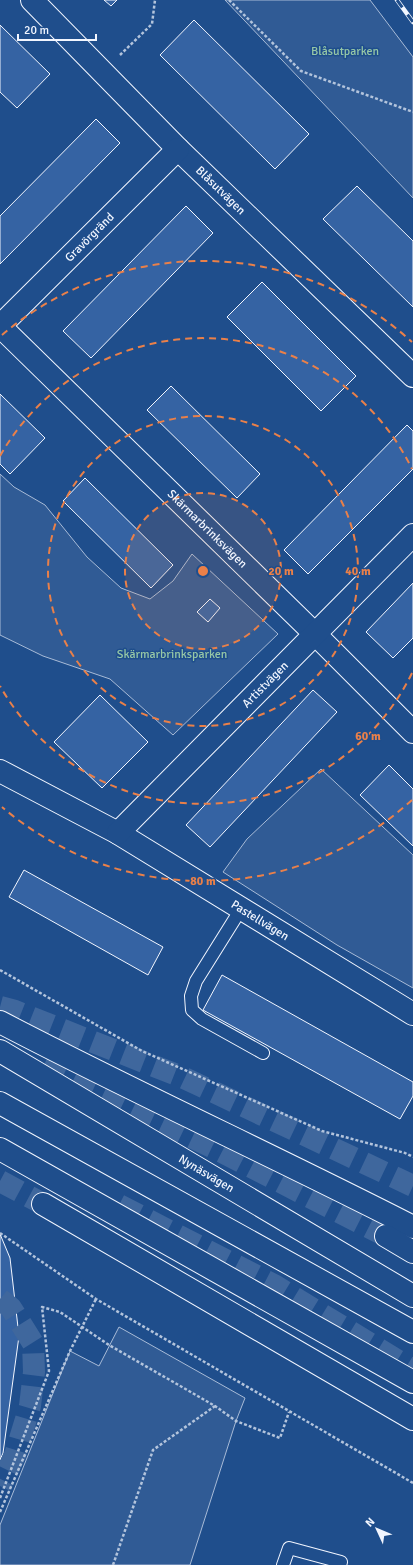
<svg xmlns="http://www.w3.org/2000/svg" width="413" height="1565" font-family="Signika,sans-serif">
	<rect width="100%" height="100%" fill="#1f4e8c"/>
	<g fill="#305b95" stroke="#a8bbd7">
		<path d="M225 0H370L413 57V198Z"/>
		<path d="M0 474 14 487 45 505 87 557 121 588 150 599 173 581 192 554 278 634 173 735 110 679 43 656 0 635Z"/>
		<path d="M321 769 413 855V988L337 945 223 872 247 839Z"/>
		<path d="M119 1327 245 1398 236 1421 190 1565H0V1525L70 1351 99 1366Z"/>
	</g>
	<g fill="#3563a3" stroke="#f2f6ff">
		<path d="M104 0H117L111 6Z"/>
		<path d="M194 20 309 134 275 169 160 55Z"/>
		<path d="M0 25 50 74 17 108 0 92Z"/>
		<path d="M96 119 120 143 0 264V216Z"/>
		<path d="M357 186 413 241V307L323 219Z"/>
		<path d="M186 206 213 233 91 358 63 331Z"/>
		<path d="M262 282 356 376 321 411 227 317Z"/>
		<path d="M171 386 260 474 237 498 147 410Z"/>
		<path d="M0 394 45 438 10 474 0 464Z"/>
		<path d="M407 425 413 431V469L308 574 284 550Z"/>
		<path d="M85 478 173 565 151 588 63 501Z"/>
		<path d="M413 583V638L393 658 366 632Z"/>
		<path d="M210 599 220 608 208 622 197 612Z"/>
		<path d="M313 690 337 712 210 847 186 825Z"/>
		<path d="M100 695 148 742 102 788 54 742Z"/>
		<path d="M389 765 413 789V846L360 795Z"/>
		<path d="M24 870 163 947 148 975 9 897Z"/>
		<path d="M222 975 413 1082V1096L400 1119 203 1010Z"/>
		<path d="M0 1234 10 1258 19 1336 3 1453 0 1460Z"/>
	</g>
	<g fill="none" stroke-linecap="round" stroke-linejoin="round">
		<path stroke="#3f679d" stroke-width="22" stroke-dasharray="22 11" stroke-linecap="butt" d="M0 1299 11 1308 33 1343 34 1372 30 1406 15 1455 0 1486"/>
		<g stroke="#3f679d" stroke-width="22" stroke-dasharray="22 11" stroke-linecap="butt">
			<path d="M0 1007 15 1011 182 1077 413 1186"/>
			<path d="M43 1067 212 1147 386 1236"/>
			<path d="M0 1181 43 1204"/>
			<path d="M119 1205 274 1285 413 1370"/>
		</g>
		<defs>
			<g id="lane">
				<path d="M241 909 196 981 191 996 192 1010 202 1019 263 1053"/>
				<path d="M283 1565 289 1548 341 1562 340 1565"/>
			</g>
			<g id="street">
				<path id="s1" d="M32 0 178 149 413 376"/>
				<path id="s2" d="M0 326 316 635 413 732"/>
				<path id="s3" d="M0 326 178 149"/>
				<path id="s4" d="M0 771 118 833 413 1014"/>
				<path id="s5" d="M118 833 413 535"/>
			</g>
			<g id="highway">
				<path d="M0 1022C136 1093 276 1157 413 1227"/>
				<path id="s6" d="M0 1051 413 1296"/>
				<path d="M0 1103 413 1332"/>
				<path d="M0 1149 413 1382"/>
				<path d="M43 1204 413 1419"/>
				<path d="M386 1236 413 1252"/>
			</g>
		</defs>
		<use href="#lane" stroke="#f2f6ff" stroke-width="14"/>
		<use href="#street" stroke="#f2f6ff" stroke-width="24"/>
		<use href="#highway" stroke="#f2f6ff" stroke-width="24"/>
		<g stroke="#b3c4dc" stroke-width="2.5" stroke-dasharray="3 2" stroke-linecap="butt">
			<path d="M229 0 301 71 413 112"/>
			<path d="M120 55 152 24 155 0"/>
			<path d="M0 970 142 1051 322 1131 405 1153 413 1157"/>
			<path d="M0 1233 96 1299 413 1483"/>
			<path d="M0 1498 49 1371 42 1307 60 1312 109 1345 215 1406 236 1421 280 1438 289 1412"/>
			<path d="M0 1512 70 1351 96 1299"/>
			<path d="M113 1565 153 1450 215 1406"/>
		</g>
		<use href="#lane" stroke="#1f4e8c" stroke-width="12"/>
		<use href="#street" stroke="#1f4e8c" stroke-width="22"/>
		<use href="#highway" stroke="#1f4e8c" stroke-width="22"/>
		<defs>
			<path id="rail" d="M397 0 413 22"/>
		</defs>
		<use href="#rail" stroke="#f2f6ff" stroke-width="4.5"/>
		<use href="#rail" stroke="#1f4e8c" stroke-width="3" stroke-dasharray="9" stroke-linecap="butt"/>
	</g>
	<circle cx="203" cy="571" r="78" fill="#ea8049" fill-opacity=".12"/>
	<g fill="none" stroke="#ea8049" stroke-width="2" stroke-dasharray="7 5">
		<circle cx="203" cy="571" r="78"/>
		<circle cx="203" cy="571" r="155"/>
		<path d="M412 673A233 233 0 0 1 0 686M0 456A233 233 0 0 1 412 469"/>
		<path d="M412 800A310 310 0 0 1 2 807M2 335A310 310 0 0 1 412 342"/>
	</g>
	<g text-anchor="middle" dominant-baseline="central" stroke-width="3" stroke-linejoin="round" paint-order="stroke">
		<g font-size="12" fill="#97c8a6" stroke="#1f4e8c">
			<text x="345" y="51">Blåsutparken</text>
			<text x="172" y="654">Skärmarbrinksparken</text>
		</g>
		<g font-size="12" fill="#f2f6ff" stroke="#1f4e8c">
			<text stroke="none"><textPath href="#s1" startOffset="268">Blåsutvägen</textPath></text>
			<text stroke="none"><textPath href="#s3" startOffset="126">Gravörgränd</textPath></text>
			<text stroke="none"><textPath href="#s2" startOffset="290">Skärmarbrinksvägen</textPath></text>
			<text stroke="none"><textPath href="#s5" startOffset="209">Artistvägen</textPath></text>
			<text stroke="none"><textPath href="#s4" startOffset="300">Pastellvägen</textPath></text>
			<text stroke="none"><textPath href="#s6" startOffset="240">Nynäsvägen</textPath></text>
		</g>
	</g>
	<circle cx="203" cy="571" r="6" fill="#ea8049" stroke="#1f4e8c" stroke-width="2"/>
	<g font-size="12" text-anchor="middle" font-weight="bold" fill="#ea8049" stroke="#1f4e8c" stroke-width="3" stroke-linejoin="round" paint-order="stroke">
		<text x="281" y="575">20 m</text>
		<text x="358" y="575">40 m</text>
		<text x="368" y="740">60 m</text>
		<text x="203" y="885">80 m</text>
	</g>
	<g transform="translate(377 1529) rotate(314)" stroke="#1f4e8c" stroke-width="3" paint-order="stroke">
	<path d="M0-3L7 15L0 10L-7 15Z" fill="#f2f6ff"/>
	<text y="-6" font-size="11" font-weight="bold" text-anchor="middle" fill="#f2f6ff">N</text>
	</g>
	<path d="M18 34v6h78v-6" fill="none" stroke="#f2f6ff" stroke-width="2"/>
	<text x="24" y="34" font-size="12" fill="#f2f6ff" stroke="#1f4e8c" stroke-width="3" paint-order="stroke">20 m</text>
</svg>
